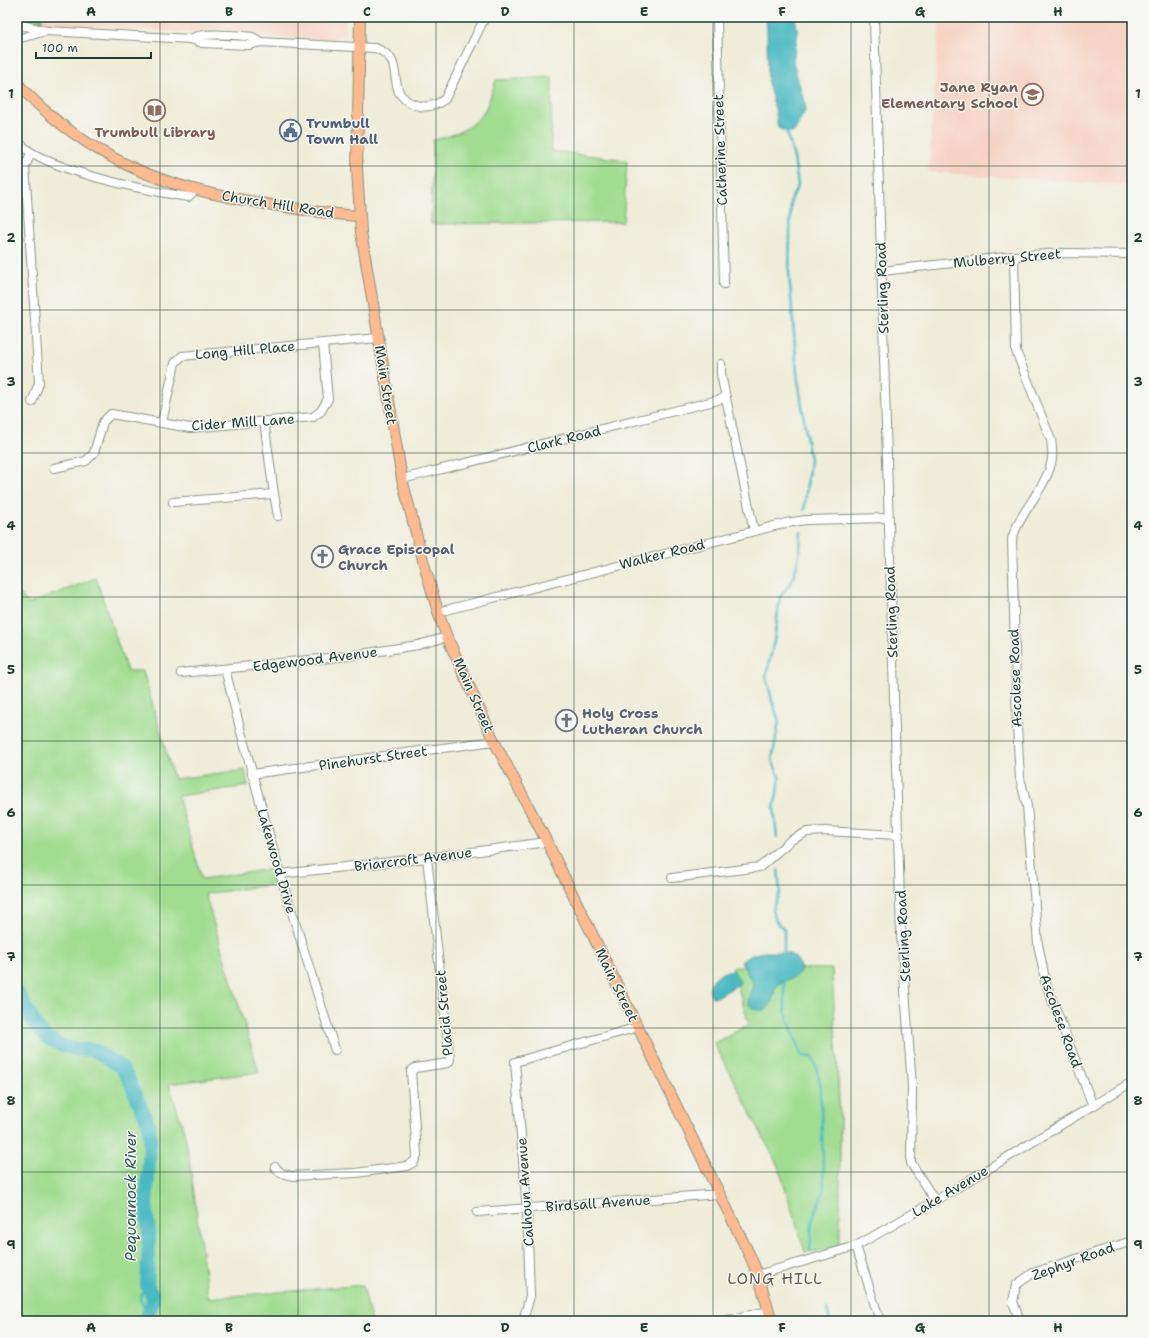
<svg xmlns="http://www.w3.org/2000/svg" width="1149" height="1338" font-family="'Shantell Sans',sans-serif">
	<rect width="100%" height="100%" fill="#f6f6f2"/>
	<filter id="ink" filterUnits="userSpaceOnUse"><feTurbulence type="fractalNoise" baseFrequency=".025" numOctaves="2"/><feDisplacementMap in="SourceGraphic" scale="8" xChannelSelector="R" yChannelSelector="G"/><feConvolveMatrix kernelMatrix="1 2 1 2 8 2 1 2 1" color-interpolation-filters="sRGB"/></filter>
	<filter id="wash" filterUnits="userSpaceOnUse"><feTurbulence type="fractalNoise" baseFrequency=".012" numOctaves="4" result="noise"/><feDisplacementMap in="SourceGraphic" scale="16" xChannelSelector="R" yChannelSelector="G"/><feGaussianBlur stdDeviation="0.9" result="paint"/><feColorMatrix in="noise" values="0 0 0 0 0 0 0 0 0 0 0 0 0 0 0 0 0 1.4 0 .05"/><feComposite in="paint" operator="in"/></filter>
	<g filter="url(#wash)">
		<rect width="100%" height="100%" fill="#efecd9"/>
		<g fill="#f6d2c4">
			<path d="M42 17H346L345 32 342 36 332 40 42 24Z"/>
			<path d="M940 17H1132V186L928 172Z"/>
		</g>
		<g fill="#a1dd91" stroke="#608d62">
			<path d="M552 77 551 151 627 160 623 222 431 224 433 140C449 137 469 130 480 117 488 107 492 92 496 80Z"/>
			<path d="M96 578 127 671H143L174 779 245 770 248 786 178 796 202 879 272 869 276 884 205 894 259 1072 169 1084 185 1134 191 1171 208 1298 363 1285 371 1321H17V591L29 604Z"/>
			<path d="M732 967 832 969 840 1117V1244L825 1250 805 1252 778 1166 714 1043 730 1035 749 1024Z"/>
		</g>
		<path fill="#80bc7b" stroke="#507c58" d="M17 17H42V24L17 20Z"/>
		<g fill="#4ab9c3" stroke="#347b7c">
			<path d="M766 17H795L798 33 793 61 806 109 794 132H786L778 128 775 109 768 83 767 31Z"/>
			<path d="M766 952C783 952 801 951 800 973 794 980 783 979 777 986 771 994 776 1001 766 1010 759 1011 748 1009 748 1000 748 994 753 990 753 984L741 962C748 955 756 953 766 952Z"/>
			<path d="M732 970 734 971 740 981 739 984 717 997H712C704 982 719 972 732 970Z"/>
		</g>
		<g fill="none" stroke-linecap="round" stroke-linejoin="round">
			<g stroke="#4ab9c3" stroke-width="2.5">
				<path d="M786 129 794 158 798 185 791 200 789 272 797 372 810 460 804 510"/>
				<path d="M777 837 774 808 780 778 772 760 779 721 772 701 766 676 774 641 780 597 790 584 795 572 800 551 801 532"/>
				<path d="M778 870 780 892 772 910 776 921 784 929V955"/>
				<path d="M784 980 785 1011 802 1056 813 1057 820 1081 824 1189 812 1222 810 1250"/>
				<path d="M147 1286 141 1295 140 1300 148 1313"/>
				<path d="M827 1309 830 1321"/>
			</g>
			<path stroke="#4ab9c3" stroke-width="14" d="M17 992 37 1027 47 1038 63 1046 79 1050 87 1049 94 1050 121 1067 128 1078 149 1125 150 1140 148 1180 146 1202 149 1235 147 1286 152 1294 153 1301 148 1313 151 1321"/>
		</g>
	</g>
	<g filter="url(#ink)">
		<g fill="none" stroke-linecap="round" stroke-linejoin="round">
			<defs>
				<g id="minor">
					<path d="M717 17 724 284"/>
					<path d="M874 17 901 935 912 1086 911 1163 935 1201"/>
					<path d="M17 24 47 31 191 39 202 43 250 45 260 42 375 48C401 58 391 72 399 92 400 95 404 98 407 101 420 109 433 108 445 99L485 17"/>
					<path d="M17 39 46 31"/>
					<path d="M191 39C199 32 240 35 252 37 255 38 257 39 260 42"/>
					<path d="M17 140C39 170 150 191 188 197L196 190"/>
					<path d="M31 153 25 167 26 181 39 383 32 402"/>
					<path d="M1014 256 1016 351 1051 440C1052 446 1053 452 1052 459 1048 486 1020 511 1012 539L1017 726 1020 778 1027 806 1038 944 1046 984 1093 1106"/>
					<path d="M882 271 1014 256 1063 253 1132 254"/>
					<path d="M721 364V374L726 398 754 531"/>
					<path d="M264 421 274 494 278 516"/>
					<path d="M162 422 175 363 182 356 378 338"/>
					<path d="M54 468 86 461 94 453 103 422 111 414 190 428 313 417 321 411 328 399 323 344"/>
					<path d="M402 479 726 398"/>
					<path d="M173 502 274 494"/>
					<path d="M438 612 786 523 806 520 888 518"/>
					<path d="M225 669 241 732 280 874 335 1050"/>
					<path d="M181 673 349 656 418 645 447 637"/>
					<path d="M252 774 494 741"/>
					<path d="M280 874 427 858 547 842"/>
					<path d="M672 878 760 867 791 840 807 832 824 831 899 835"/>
					<path d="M275 1167 281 1173 292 1176 356 1173 407 1166 414 1162 417 1155 411 1071 415 1068 448 1063 450 1060 427 858"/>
					<path d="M477 1212 720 1194"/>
					<path d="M856 1246 880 1321"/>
					<path d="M758 1275 856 1246 935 1201 1132 1082"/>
					<path d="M523 1321 530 1296 527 1209 515 1062 638 1027"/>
					<path d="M724 1321 769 1311"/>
					<path d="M1020 1321 1013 1302 1016 1285 1033 1273 1132 1241"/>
				</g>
				<g id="major">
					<path d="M360 17 357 169 361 232 402 479 424 564 438 612 447 637 494 741 547 842 751 1258 758 1275 772 1321"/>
					<path d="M17 83C65 136 128 173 197 190 220 196 243 200 266 204 297 209 328 214 359 216"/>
				</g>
			</defs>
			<use href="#minor" stroke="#879486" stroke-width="10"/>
			<use href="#major" stroke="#879486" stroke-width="12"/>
			<use href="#minor" stroke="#fff" stroke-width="8"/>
			<use href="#major" stroke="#fcba8e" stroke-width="10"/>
		</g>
	</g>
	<path fill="none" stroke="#1f3d34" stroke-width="1" stroke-opacity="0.55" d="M160 17V1321M298 17V1321M436 17V1321M574 17V1321M713 17V1321M851 17V1321M989 17V1321M17 166H1132M17 310H1132M17 453H1132M17 597H1132M17 741H1132M17 885H1132M17 1028H1132M17 1172H1132"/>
	<defs>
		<symbol id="school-ring" viewBox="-11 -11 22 22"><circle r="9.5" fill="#f6f6f2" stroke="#8d6e63" stroke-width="1.5"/><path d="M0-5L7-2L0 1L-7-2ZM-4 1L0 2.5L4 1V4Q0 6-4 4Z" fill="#8d6e63"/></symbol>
		<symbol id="library-ring" viewBox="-11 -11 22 22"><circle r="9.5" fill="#f6f6f2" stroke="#8d6e63" stroke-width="1.5"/><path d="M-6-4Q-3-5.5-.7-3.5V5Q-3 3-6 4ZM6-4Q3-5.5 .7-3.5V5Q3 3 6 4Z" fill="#8d6e63"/></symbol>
		<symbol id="civic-ring" viewBox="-11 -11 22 22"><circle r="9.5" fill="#f6f6f2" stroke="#5c6f8a" stroke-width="1.5"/><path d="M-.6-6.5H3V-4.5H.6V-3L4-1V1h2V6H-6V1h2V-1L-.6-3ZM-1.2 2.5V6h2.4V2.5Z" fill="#5c6f8a"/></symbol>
		<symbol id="church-ring" viewBox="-11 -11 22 22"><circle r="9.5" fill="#f6f6f2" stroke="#6b7280" stroke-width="1.5"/><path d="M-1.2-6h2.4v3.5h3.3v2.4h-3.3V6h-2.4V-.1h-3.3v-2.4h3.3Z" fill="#6b7280"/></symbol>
	</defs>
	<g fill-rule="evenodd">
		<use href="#school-ring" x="1020" y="82" width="25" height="25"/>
		<use href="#library-ring" x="142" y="98" width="25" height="25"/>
		<use href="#civic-ring" x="278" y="118" width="25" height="25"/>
		<use href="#church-ring" x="310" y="544" width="25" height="25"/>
		<use href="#church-ring" x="554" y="708" width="25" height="25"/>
	</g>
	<g text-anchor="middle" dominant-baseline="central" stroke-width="3" stroke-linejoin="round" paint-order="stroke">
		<g font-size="14" font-weight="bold" fill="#785e54" stroke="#f6f6f2" text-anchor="end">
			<text x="1018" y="87">Jane Ryan<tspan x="1018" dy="16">Elementary School</tspan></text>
			<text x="155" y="132" text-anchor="middle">Trumbull Library</text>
		</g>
		<g font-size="14" font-weight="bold" fill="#4e5e75" stroke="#f6f6f2" text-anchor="start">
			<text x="306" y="123">Trumbull<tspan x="306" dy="16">Town Hall</tspan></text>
		</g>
		<g font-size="14" fill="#1f3d34" stroke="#f6f6f2">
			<text transform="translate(720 150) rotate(-92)">Catherine Street</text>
			<text transform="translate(278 204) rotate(9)">Church Hill Road</text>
			<text transform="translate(1007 258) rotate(-5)">Mulberry Street</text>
			<text transform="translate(882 288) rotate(-92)">Sterling Road</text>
			<text transform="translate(245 350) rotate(-5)">Long Hill Place</text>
			<text transform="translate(386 385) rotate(81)">Main Street</text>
			<text transform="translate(243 422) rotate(-4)">Cider Mill Lane</text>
			<text transform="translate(564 439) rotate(-14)">Clark Road</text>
			<text transform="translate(662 554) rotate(-14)">Walker Road</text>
			<text transform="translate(891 612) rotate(-92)">Sterling Road</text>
			<text transform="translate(315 659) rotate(-7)">Edgewood Avenue</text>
			<text transform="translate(1015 678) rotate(-92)">Ascolese Road</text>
			<text transform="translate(474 695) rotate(66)">Main Street</text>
			<text transform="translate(373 758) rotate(-8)">Pinehurst Street</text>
			<text transform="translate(413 859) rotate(-7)">Briarcroft Avenue</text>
			<text transform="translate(277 861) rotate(74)">Lakewood Drive</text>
			<text transform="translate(903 936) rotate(-93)">Sterling Road</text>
			<text transform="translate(617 985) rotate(64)">Main Street</text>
			<text transform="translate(444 1013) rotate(-95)">Placid Street</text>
			<text transform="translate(1061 1021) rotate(70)">Ascolese Road</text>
			<text transform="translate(950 1191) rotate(-31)">Lake Avenue</text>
			<text transform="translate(525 1192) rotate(-94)">Calhoun Avenue</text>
			<text transform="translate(598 1203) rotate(-4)">Birdsall Avenue</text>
			<text transform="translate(1073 1261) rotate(-20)">Zephyr Road</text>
		</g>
		<g font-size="14" font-weight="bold" fill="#5b616d" stroke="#f6f6f2" text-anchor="start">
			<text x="338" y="549">Grace Episcopal<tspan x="338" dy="16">Church</tspan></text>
			<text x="582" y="713">Holy Cross<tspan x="582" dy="16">Lutheran Church</tspan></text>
		</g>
		<g font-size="15" font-style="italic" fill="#2a5c58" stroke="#f6f6f2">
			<text transform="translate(131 1196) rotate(-90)">Pequonnock River</text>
		</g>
		<g font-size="16" letter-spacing="1" fill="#665f51" stroke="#f6f6f2">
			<text x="775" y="1278">LONG HILL</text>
		</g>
	</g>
	<rect width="1149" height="1338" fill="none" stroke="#f6f6f2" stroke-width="44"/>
	<path d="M36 52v6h115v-6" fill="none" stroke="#1f3d34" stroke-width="2"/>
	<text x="42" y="52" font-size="12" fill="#1f3d34" stroke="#f6f6f2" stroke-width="3" paint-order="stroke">100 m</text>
	<rect x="22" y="22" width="1105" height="1294" fill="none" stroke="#1f3d34" stroke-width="1.5"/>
	<g font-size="13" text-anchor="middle" font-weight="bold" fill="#1f3d34">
		<text x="91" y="16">A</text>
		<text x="229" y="16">B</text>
		<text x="367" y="16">C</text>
		<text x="505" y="16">D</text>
		<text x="644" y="16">E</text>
		<text x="782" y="16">F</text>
		<text x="920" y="16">G</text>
		<text x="1058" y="16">H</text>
		<text x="11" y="98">1</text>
		<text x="1138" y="98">1</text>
		<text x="11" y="242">2</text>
		<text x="1138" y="242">2</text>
		<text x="11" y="386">3</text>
		<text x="1138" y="386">3</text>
		<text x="11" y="530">4</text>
		<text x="1138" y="530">4</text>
		<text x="11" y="674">5</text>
		<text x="1138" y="674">5</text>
		<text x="11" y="817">6</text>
		<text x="1138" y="817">6</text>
		<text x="11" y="961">7</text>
		<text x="1138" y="961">7</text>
		<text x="11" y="1105">8</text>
		<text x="1138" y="1105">8</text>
		<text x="11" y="1249">9</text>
		<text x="1138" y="1249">9</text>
		<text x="91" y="1332">A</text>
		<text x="229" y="1332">B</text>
		<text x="367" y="1332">C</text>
		<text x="505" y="1332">D</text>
		<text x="644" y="1332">E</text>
		<text x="782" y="1332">F</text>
		<text x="920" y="1332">G</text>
		<text x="1058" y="1332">H</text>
	</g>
</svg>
